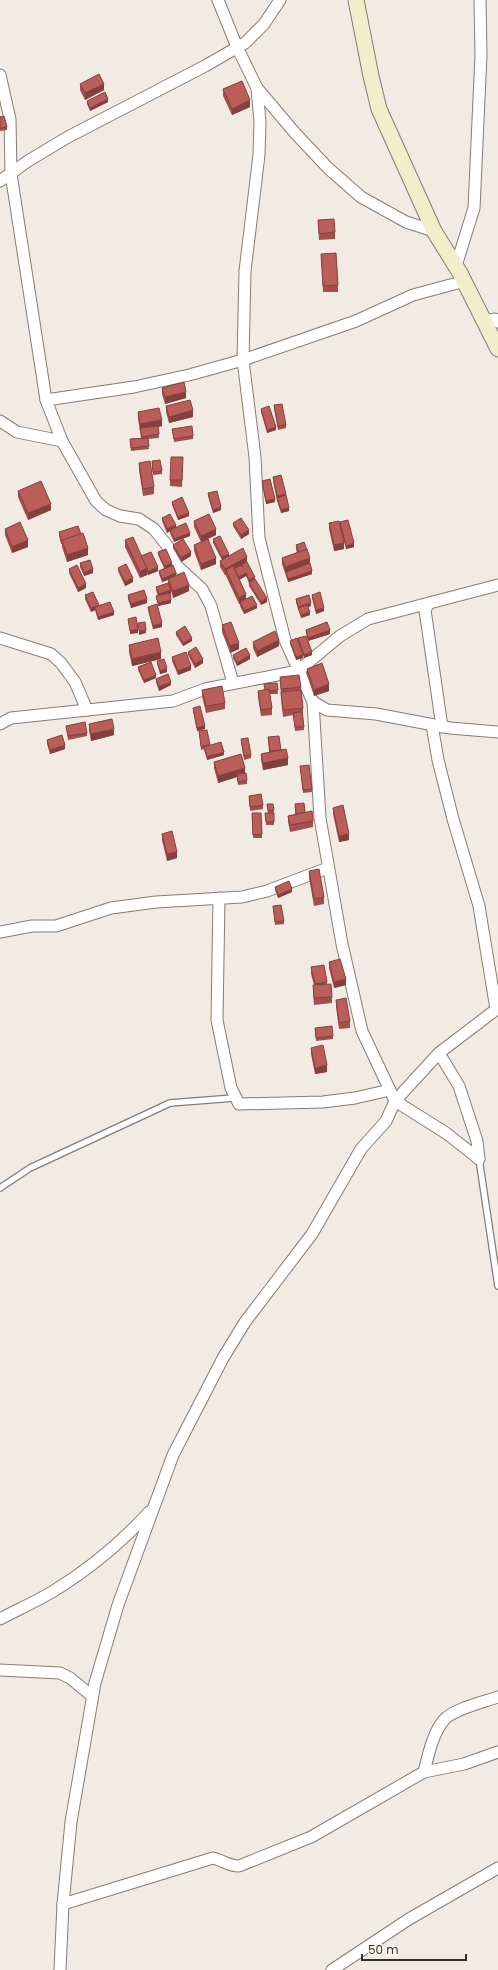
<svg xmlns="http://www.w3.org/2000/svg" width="498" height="1970" font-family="Poppins,sans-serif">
	<rect width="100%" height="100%" fill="#f1ebe4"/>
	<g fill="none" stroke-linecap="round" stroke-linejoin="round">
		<defs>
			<g id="lane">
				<path d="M479 1159 498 1286"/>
				<path d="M0 1188 30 1168 170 1103 234 1098"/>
			</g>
			<g id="street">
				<path d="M218 0 237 47 257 88 295 133 328 168 361 197 406 222 434 231"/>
				<path d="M0 75 10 119 11 174 46 400 62 441 96 501 106 510 120 516 139 519 154 529 169 548 177 566 202 589 211 606 233 683"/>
				<path d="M257 88 260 122 259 155 245 271 243 360 255 457 259 538 285 640 313 702 320 818 342 944 362 1031 395 1101 446 1133 479 1159"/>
				<path d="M0 181 28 161 68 137 205 66 245 43 264 24 280 0"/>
				<path d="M456 266 474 208 481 55 480 0"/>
				<path d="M484 321 495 319 498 322"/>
				<path d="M46 400 134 387 189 375 243 360 356 321 413 295 465 281"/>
				<path d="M0 421 17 432 62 441"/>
				<path d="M429 603 425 610 442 727"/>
				<path d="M0 638 51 654 61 663 75 682 87 710"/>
				<path d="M313 702 327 710 376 714 450 728 498 732"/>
				<path d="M0 724 11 718 173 701 205 689 298 671 340 636 368 619 498 585"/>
				<path d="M432 725 438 760 453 819 479 906 496 1009"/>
				<path d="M219 898 217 1020 231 1088 239 1104 323 1102 355 1098 390 1090"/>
				<path d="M0 932 32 926H56L111 908 156 902 242 897 267 891 328 868"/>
				<path d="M439 1053 459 1086 477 1141 479 1159"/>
				<path d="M0 1619C17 1610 35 1602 52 1592 88 1570 122 1542 149 1512"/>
				<path d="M0 1670 60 1673 70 1678 92 1696"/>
				<path d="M424 1772C428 1756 433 1732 444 1720 453 1709 484 1702 498 1697"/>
				<path d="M63 1904 213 1858C222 1860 229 1866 239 1866L311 1837 424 1772 464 1764 498 1752"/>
				<path d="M60 1970 63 1904 71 1822 95 1683 118 1605 173 1455 223 1358 245 1322 312 1234 361 1149 386 1121 395 1101 439 1053 498 1008"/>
				<path d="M332 1970 409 1919 498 1868"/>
			</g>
			<path id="secondary" d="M356 0 371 76 379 109 434 231 460 273 498 349"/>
		</defs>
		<use href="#lane" stroke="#837d77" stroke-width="8"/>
		<use href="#street" stroke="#837d77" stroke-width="13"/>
		<use href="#secondary" stroke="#837d77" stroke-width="17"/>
		<use href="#lane" stroke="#fff" stroke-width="5.5"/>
		<use href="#street" stroke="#fff" stroke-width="11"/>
		<use href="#secondary" stroke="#f2edca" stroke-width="15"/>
	</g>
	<g fill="#a1504c">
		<path d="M80 84 104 90 85 100 80 90Z"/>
		<path d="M223 89 250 107 232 115 223 96Z"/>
		<path d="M87 101 108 102 90 111 87 104Z"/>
		<path d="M0 117 7 127V130L0 131Z"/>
		<path d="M318 220 335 232V239L319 240Z"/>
		<path d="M321 254 338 285V292H323Z"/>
		<path d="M162 388 186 398 165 404 162 394Z"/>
		<path d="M274 405 286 425V428L278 430 274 408Z"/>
		<path d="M166 406 193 417 169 423 166 412Z"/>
		<path d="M261 409 276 430 267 433 261 412Z"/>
		<path d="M138 412 162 426 158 427 159 438 148 439 149 449 131 451 130 439 141 438 140 431 138 419Z"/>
		<path d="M172 429 193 436V439L174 442Z"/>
		<path d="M152 461 162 471V474L153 475Z"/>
		<path d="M139 463 154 487V494L143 496 139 470Z"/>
		<path d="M183 464 182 487 170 486V480Z"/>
		<path d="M273 477 286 495 289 511 281 513 277 501 273 481Z"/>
		<path d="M262 481 275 502 266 504 262 484Z"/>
		<path d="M18 491 51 510 28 520 18 497Z"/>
		<path d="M208 493 221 510 213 513 208 496Z"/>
		<path d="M172 502 189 516 178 520 172 505Z"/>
		<path d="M162 518 190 536 174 542 170 533V531L167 533 162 521Z"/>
		<path d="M194 521 216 535 208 539 216 564 201 570 194 551V545L201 542 194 527Z"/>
		<path d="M340 522 354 547 346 549 340 526Z"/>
		<path d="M233 523 249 534 241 539 233 526Z"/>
		<path d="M329 523 344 549 334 551 329 529Z"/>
		<path d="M5 529 28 547 12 553 5 535Z"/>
		<path d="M59 532 88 555 67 562 62 547V544H61L59 535Z"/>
		<path d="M213 539 229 556 247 562 255 579 267 602 261 605 249 586V583L246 576 239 580 246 599 257 608 244 614 240 606V604H239L226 576V575H225L220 567V561L222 560 213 543Z"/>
		<path d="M125 540 141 556 158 571 148 575 147 574V575L140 578 125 547Z"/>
		<path d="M173 545 191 556 181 562 173 548Z"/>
		<path d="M296 545 310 564 312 574 288 582 282 564V558L297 553 296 549Z"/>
		<path d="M158 552 172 565 176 576 189 591 173 598 171 591V594H170L171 603 158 606 156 596H158L156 590V587L168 583V580L162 582 159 574V571L164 568 158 555Z"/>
		<path d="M80 563 93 573 84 576 80 567Z"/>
		<path d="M118 568 133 582 125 586 118 571Z"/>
		<path d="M69 569 86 588 78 592 69 573Z"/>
		<path d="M85 595 99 606 114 615 98 620 95 610 91 612 85 599Z"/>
		<path d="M128 595 147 603 131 608 128 599Z"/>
		<path d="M312 595 324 611 316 614 312 598Z"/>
		<path d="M296 599 311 606 308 607 310 615 301 618 296 602Z"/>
		<path d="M148 607 162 627 153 629 148 610Z"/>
		<path d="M222 625 239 649 230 653 222 632Z"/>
		<path d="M306 630 330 634 308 641 306 633Z"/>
		<path d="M176 632 192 641 183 646 176 635Z"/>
		<path d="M298 638 312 655 304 658 298 641Z"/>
		<path d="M290 641 303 658 296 660 290 644Z"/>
		<path d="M253 642 279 646 257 657 253 648Z"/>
		<path d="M129 645 161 659 132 666 129 652Z"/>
		<path d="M188 652 203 663 195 668 188 655Z"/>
		<path d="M233 655 250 659 237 666 233 658Z"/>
		<path d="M172 657 191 670 178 675 172 661Z"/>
		<path d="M157 661 167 672 160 674 157 664Z"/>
		<path d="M138 667 156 678 144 683 138 670Z"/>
		<path d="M307 669 329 691 314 696 307 675Z"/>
		<path d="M280 677 301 687 303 708V714L304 730 295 731 293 715 283 717 281 699Z"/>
		<path d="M156 679 171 685 159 691 156 682Z"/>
		<path d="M277 683 278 694H270L272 708V715L261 716 258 697V691L264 690Z"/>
		<path d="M202 690 225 703V709L206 713 202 696Z"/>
		<path d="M193 708 205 729 197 731 193 711Z"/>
		<path d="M89 724 114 735 91 741 89 731Z"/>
		<path d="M66 726 87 733V736L68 740Z"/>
		<path d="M199 731 210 745 224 755 207 760 204 749 201 750Z"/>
		<path d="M268 737 281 750 288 765 263 770 261 760V754L269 752Z"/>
		<path d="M241 739 251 755V758L244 760 241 742Z"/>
		<path d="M47 740 65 749 50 754 47 744Z"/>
		<path d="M214 762 245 773 247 780V784L238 785 237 777 218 783 214 768Z"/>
		<path d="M300 766 312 789V792L303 793Z"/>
		<path d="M249 796 263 805V809L250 811Z"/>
		<path d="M267 804 274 810V825H266L265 813H268Z"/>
		<path d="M295 804 313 821V827L290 832 288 822V816L295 814Z"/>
		<path d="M333 808 349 840 339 842 333 814Z"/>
		<path d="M252 813H261L262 838H253Z"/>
		<path d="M162 834 177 858 167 861 162 840Z"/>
		<path d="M309 871 324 897V904L314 906 309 878Z"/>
		<path d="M275 887 292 892 278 898 275 890Z"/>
		<path d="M273 906 284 921V924L275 925Z"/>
		<path d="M329 962 346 985 334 988 329 968Z"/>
		<path d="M311 967 327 982V984L332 997V1003L314 1005 313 992V985H314L311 974Z"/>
		<path d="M336 1000 350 1021V1028L339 1029 336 1007Z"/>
		<path d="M315 1031 333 1036V1039L316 1041Z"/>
		<path d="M311 1048 327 1072 315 1074 311 1054Z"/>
	</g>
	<g fill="#83413e">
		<path d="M104 84V90L85 100V93Z"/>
		<path d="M108 99V102L90 111V108Z"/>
		<path d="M250 100V107L232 115V109Z"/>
		<path d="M186 392V398L165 404V397Z"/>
		<path d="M193 410V417L169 423V417Z"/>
		<path d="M162 420V426L140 431V424Z"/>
		<path d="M276 427V430L267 433V430Z"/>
		<path d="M286 494V497L277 499V496Z"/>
		<path d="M275 499V502L266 504V501Z"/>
		<path d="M51 504V510L28 520V513Z"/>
		<path d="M221 507V510L213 513V510Z"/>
		<path d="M289 508V511L281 513V510Z"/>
		<path d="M189 513V516L178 520V517Z"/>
		<path d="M176 525V528L167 533V529Z"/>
		<path d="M216 529V535L201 542V536Z"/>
		<path d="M249 530V534L241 539V535Z"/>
		<path d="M190 533V536L174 542V539Z"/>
		<path d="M28 540V547L12 553V547Z"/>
		<path d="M344 543V549L334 551V545Z"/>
		<path d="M354 543V547L346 549V546Z"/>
		<path d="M88 548V555L67 562V555Z"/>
		<path d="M191 552V556L181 562V558Z"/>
		<path d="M229 554V557L222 560V557Z"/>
		<path d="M247 557V563L234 570H226V575H225V569Z"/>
		<path d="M216 558V564L201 570V564Z"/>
		<path d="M310 558V565L286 572 285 573V567Z"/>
		<path d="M172 563V566L164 569V566Z"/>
		<path d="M158 567V571L148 575V572Z"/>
		<path d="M147 568V575L140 578V572Z"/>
		<path d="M93 569V573L84 576V573Z"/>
		<path d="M312 571V574L288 582V579Z"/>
		<path d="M176 573V577L162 582V579Z"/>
		<path d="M246 573V576L239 580V577Z"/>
		<path d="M255 577V581L249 583V580Z"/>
		<path d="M133 578V582L125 586V582Z"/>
		<path d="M86 584V588L78 592V588Z"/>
		<path d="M189 585V591L173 598V591Z"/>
		<path d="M171 590V594L159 598V594Z"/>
		<path d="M246 594V601L240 602 239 604V598Z"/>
		<path d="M267 598V602L261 605V602Z"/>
		<path d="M147 599V603L131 608V604Z"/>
		<path d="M171 600V603L158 606V603Z"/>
		<path d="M311 603V606L299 610 298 608V610V607Z"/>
		<path d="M99 605V608L95 607V610L91 612V608Z"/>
		<path d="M257 605V608L244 614V611Z"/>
		<path d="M324 608V611L316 614V610Z"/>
		<path d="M114 612V615L98 620V617Z"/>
		<path d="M310 612V615L301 618V615Z"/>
		<path d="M162 623V627L153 629V626Z"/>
		<path d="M138 629V633L130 634V631Z"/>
		<path d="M146 630V633L139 635V631Z"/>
		<path d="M330 630V634L308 641V638Z"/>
		<path d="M192 638V641L183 646V643Z"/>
		<path d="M279 640V646L257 657V651Z"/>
		<path d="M239 643V649L230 653V646Z"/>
		<path d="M161 652V659L132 666V659Z"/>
		<path d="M312 652V655L304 658V655Z"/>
		<path d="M250 655V659L237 666V663Z"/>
		<path d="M303 655V658L296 660V657Z"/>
		<path d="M203 659V663L195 668V664Z"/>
		<path d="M191 666V670L178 675V671Z"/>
		<path d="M167 668V672L160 674V671Z"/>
		<path d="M156 675V678L144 683V680Z"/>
		<path d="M171 682V685L159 691V687Z"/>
		<path d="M329 684V691L314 696V690Z"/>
		<path d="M205 726V729L197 731V728Z"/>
		<path d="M114 729V735L91 741V734Z"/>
		<path d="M65 745V749L50 754V750Z"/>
		<path d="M224 752V755L207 760V757Z"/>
		<path d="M288 758V765L263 770V763Z"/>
		<path d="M245 768V775L237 774V777L218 783V776Z"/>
		<path d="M349 834V840L339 842V836Z"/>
		<path d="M177 852V858L167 861V854Z"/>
		<path d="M292 889V892L278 898V895Z"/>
		<path d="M346 979V985L334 988V982Z"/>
		<path d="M327 1065V1072L315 1074V1068Z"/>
	</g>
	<g fill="#bb5d58" stroke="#83413e">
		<path d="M99 74 104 84 85 93 80 84Z"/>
		<path d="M242 81 250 100 232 109 223 89Z"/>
		<path d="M105 92 108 99 90 108 87 101Z"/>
		<path d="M4 116 7 127 0 128V117Z"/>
		<path d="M334 219 335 232 319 234 318 220Z"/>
		<path d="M336 253 338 285 323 286 321 254Z"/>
		<path d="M184 382 186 392 165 397 162 388Z"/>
		<path d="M190 400 193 410 169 417 166 406Z"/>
		<path d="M282 404 286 425 278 426 274 405Z"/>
		<path d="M269 406 276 427 267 430 261 409Z"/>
		<path d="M159 408 162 420 140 424 138 412Z"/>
		<path d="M158 426 159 434 142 437 140 428Z"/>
		<path d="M192 426 193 436 174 439 172 429Z"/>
		<path d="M148 438 149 446 131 448 130 439Z"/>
		<path d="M171 457H183L182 480H170Z"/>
		<path d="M160 460 162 471 153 472 152 461Z"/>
		<path d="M150 461 154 487 143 489 139 463Z"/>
		<path d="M281 475 286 494 277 496 273 477Z"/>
		<path d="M270 479 275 499 266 501 262 481Z"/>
		<path d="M41 481 51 504 28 513 18 491Z"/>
		<path d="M217 491 221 507 213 510 208 493Z"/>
		<path d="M286 495 289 508 281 510 277 498Z"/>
		<path d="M182 497 189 513 178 517 172 502Z"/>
		<path d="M170 514 176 525 167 529 162 518Z"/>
		<path d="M209 514 216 529 201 536 194 521Z"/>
		<path d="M241 518 249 530 241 535 233 523Z"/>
		<path d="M348 520 354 543 346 546 340 522Z"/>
		<path d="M339 521 344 543 334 545 329 523Z"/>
		<path d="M20 522 28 540 12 547 5 529Z"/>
		<path d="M186 523 190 533 174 539 170 530Z"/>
		<path d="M78 526 81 534 61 541 59 532Z"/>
		<path d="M83 533 88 548 67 555 62 540Z"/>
		<path d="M220 536 229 554 222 557 213 539Z"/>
		<path d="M133 537 147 568 140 572 125 540Z"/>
		<path d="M183 539 191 552 181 558 173 545Z"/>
		<path d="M208 539 216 558 201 564 194 545Z"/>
		<path d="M304 542 307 550 299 552 296 545Z"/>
		<path d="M243 548 247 557 225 569 220 561Z"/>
		<path d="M166 549 172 563 164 566 158 552Z"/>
		<path d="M307 549 310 558 285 567 282 558Z"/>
		<path d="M151 552 158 567 148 572 147 568 141 556Z"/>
		<path d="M90 560 93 569 84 573 80 563Z"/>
		<path d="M247 562 255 577 249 580 246 573 239 577 234 569 241 565 242 567V564Z"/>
		<path d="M310 563 312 571 288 579 286 572Z"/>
		<path d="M126 564 133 578 125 582 118 568Z"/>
		<path d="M77 565 86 584 78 588 69 569Z"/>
		<path d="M173 565 176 573 162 579 159 571Z"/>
		<path d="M233 566 246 594 239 598 226 570Z"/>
		<path d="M184 572 189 585 173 591 168 579Z"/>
		<path d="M255 579 267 598 261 602 249 583Z"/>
		<path d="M168 583 171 590 159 594 156 587Z"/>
		<path d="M144 590 147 599 131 604 128 595Z"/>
		<path d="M93 592 99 605 91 608 85 595Z"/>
		<path d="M320 592 324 608 316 610 312 595Z"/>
		<path d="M170 593 171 600 158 603 156 596Z"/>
		<path d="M309 595 311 603 298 607 296 599Z"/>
		<path d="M252 596 257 605 244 611 240 602Z"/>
		<path d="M110 602 114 612 98 617 95 607Z"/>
		<path d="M157 604 162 623 153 626 148 607Z"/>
		<path d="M307 605 310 612 301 615 298 608Z"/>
		<path d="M136 617 138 629 130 631 128 619Z"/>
		<path d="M145 622 146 630 139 631 138 623Z"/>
		<path d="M231 622 239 643 230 646 222 625Z"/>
		<path d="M327 622 330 630 308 638 306 630Z"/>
		<path d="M185 626 192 638 183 643 176 632Z"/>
		<path d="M275 631 279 640 257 651 253 642Z"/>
		<path d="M306 636 312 652 304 655 298 638Z"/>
		<path d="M158 638 161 652 132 659 129 645Z"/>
		<path d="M297 638 303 655 296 657 290 641Z"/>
		<path d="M196 647 203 659 195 664 188 652Z"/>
		<path d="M246 648 250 655 237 663 233 655Z"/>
		<path d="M186 652 191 666 178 671 172 657Z"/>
		<path d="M164 659 167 668 160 671 157 661Z"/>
		<path d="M151 662 156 675 144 680 138 667Z"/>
		<path d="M322 663 329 684 314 690 307 669Z"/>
		<path d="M168 674 171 682 159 687 156 679Z"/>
		<path d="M299 675 301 687 281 689 280 677Z"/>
		<path d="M277 683 278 690 269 691V689L265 690 264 684Z"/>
		<path d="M222 686 225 703 206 706 202 690Z"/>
		<path d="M269 689 272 708 261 710 258 691Z"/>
		<path d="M301 690 303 708 283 710 281 692Z"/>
		<path d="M200 706 205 726 197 728 193 708Z"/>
		<path d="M302 712 304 727H295L293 713Z"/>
		<path d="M112 719 114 729 91 734 89 724Z"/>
		<path d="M85 722 87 733 68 736 66 726Z"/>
		<path d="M207 730 210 745 201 746 199 731Z"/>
		<path d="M62 735 65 745 50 750 47 740Z"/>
		<path d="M279 736 281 750 270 751 268 737Z"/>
		<path d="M248 738 251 755 244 756 241 739Z"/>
		<path d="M221 742 224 752 207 757 204 747Z"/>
		<path d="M286 749 288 758 263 763 261 754Z"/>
		<path d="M241 754 245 768 218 776 214 762Z"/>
		<path d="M309 765 312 789 303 790 300 766Z"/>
		<path d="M246 773 247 780 238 782 237 774Z"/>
		<path d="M261 794 263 805 250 807 249 796Z"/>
		<path d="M304 803 305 812 296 814 295 804Z"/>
		<path d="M267 804H273L274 810 268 811Z"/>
		<path d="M343 805 349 834 339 836 333 808Z"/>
		<path d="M312 811 313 821 290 825 288 816Z"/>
		<path d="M252 813H261L262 834 253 835Z"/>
		<path d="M265 813H274V822H266Z"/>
		<path d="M172 831 177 852 167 854 162 834Z"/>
		<path d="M319 869 324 897 314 899 309 871Z"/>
		<path d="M289 881 292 889 278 895 275 887Z"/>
		<path d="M281 905 284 921 275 922 273 906Z"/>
		<path d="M340 959 346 979 334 982 329 962Z"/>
		<path d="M324 965 327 982 315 984 311 967Z"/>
		<path d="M331 984 332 997 314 998 313 985Z"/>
		<path d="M346 998 350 1021 339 1023 336 1000Z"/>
		<path d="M332 1026 333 1036 316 1038 315 1028Z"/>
		<path d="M323 1045 327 1065 315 1068 311 1048Z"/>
	</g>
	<path d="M362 1954v6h104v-6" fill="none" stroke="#322f2d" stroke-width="2"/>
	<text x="368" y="1954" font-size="12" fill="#322f2d" stroke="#fef8f1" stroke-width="3" paint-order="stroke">50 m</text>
</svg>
